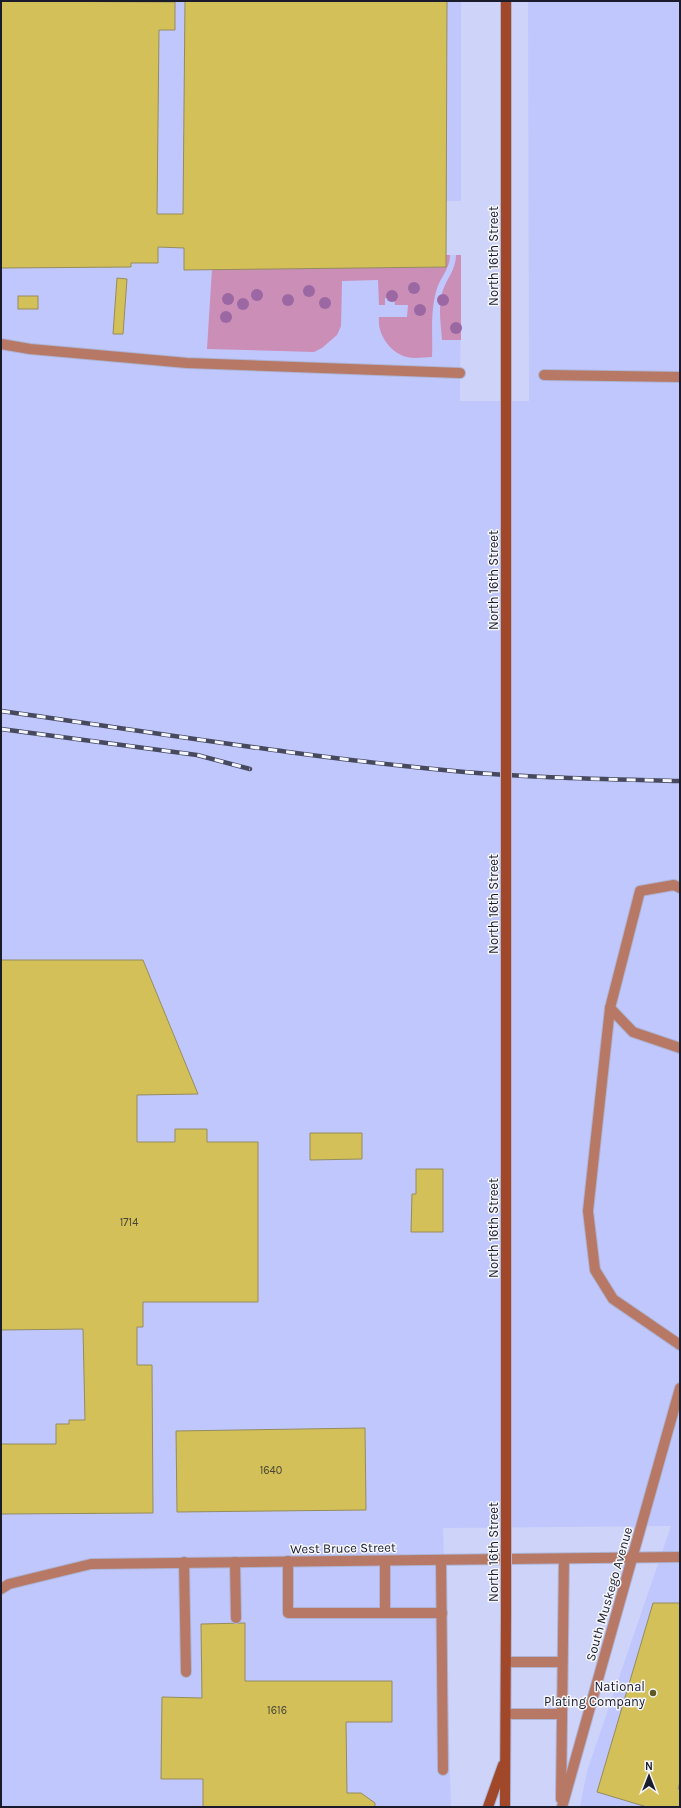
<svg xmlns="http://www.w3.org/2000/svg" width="681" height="1808" font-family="Karla,sans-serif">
	<rect width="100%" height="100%" fill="#ced4f9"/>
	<path fill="#c0c7fc" d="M1 1H461V201H446V255H461L460 401H529L528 1H680V1807H580L587 1771 671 1526 443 1528 451 1807H1Z"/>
	<g fill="#ca8eb7">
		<path d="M446 255H450C450 270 439 278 436 292 430 313 433 336 432 357 424 357 415 359 407 357 390 353 377 334 379 317H407L408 305H395L394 298H385V305H379L378 280 342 281 341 326 337 335 322 348 314 352 207 349 212 269 446 267Z"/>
		<path d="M456 255H461V340H442C441 325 438 308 442 293 446 279 456 270 456 255Z"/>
	</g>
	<g fill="#d3c059" stroke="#958c5e">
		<path d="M1 1 175 2V30H159L157 214H183L185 1H447L446 267 184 270V248L158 247V263H131V267L1 268Z"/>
		<path d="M117 278 127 279 123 334H113Z"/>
		<rect x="18" y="296" width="20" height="13"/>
		<path d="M1 960H143L198 1094 137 1095V1142H175V1129H207V1142H258V1302H143V1327H137V1365H152L153 1513 1 1514V1444H56V1424H69V1420H85L83 1329 1 1330Z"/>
		<path d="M310 1133H362V1159L310 1160Z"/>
		<path d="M416 1169H443V1232H411L412 1194H416Z"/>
		<path d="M365 1428 366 1510 177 1512 176 1431Z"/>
		<path d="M653 1603H680V1782L678 1789H680V1807H647L597 1792Z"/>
		<path d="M245 1623V1681H392V1722H346L347 1793H361L375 1803V1807H203V1779H161L162 1697 202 1698 201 1624Z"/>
	</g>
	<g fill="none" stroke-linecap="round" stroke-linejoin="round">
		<defs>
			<g id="lane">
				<path d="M1 344 30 349 187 363 460 373"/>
				<path d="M544 375 680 377"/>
				<path d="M680 888 674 885 640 891 610 1008 633 1032 680 1048"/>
				<path d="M610 1008 588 1211 595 1270 613 1299 680 1345"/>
				<path d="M441 1560 443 1770"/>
				<path d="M288 1561V1613H442"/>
				<path d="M385 1561V1613"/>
				<path d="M184 1562 186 1672"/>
				<path d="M235 1562 236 1618"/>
				<path d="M509 1662H562"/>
				<path d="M512 1714H562"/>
			</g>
			<g id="street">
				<path d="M1 1589 9 1584 91 1564 680 1557"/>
				<path d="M561 1799 564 1559"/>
				<path d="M562 1807 680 1388"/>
			</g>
			<g id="secondary">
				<path d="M488 1807 503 1765"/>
				<path d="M505 1807 506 1613"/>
			</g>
		</defs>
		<use href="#lane" stroke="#aeb3d4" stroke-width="12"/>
		<use href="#street" stroke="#aeb3d4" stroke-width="12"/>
		<use href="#secondary" stroke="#aeb3d4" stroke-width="12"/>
		<use href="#lane" stroke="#b77965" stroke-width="10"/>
		<use href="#street" stroke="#b77965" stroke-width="10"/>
		<use href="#secondary" stroke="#a1482a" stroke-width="10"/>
		<defs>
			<g id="rail">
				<path d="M1 711C152 732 302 757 454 771 529 778 604 779 680 781"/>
				<path d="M1 729 197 755 250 769"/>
			</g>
		</defs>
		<use href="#rail" stroke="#474a5f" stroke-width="4.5"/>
		<use href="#rail" stroke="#f6f7fc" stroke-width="3" stroke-dasharray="9" stroke-linecap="butt"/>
		<defs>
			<path id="secondary-bridge" d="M506 1613V1"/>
		</defs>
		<use href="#secondary-bridge" stroke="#aeb3d4" stroke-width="12" stroke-linecap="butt"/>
		<use href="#secondary-bridge" stroke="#a1482a" stroke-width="10"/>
	</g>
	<g fill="#9c68a4">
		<circle cx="414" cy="288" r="6"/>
		<circle cx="309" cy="291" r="6"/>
		<circle cx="257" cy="295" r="6"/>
		<circle cx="392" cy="296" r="6"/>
		<circle cx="228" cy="299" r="6"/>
		<circle cx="288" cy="300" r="6"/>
		<circle cx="443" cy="300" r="6"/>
		<circle cx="325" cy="303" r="6"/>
		<circle cx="243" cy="304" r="6"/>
		<circle cx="420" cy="310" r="6"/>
		<circle cx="226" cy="317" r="6"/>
		<circle cx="456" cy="328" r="6"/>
	</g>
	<circle fill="#605723" stroke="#f6f7fc" stroke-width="1.5" cx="653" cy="1693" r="4"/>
	<g text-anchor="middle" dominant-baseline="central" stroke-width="3" stroke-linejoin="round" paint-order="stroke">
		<g font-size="11" fill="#484537">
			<text x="129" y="1222">1714</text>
			<text x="271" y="1470">1640</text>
			<text x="277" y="1710">1616</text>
		</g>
		<g font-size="13" fill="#1a1c2c" stroke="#f6f7fc">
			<text transform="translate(493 256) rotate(-90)">North 16th Street</text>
			<text transform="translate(493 580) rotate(-90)">North 16th Street</text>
			<text transform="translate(493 904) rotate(-90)">North 16th Street</text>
			<text transform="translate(493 1228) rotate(-90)">North 16th Street</text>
			<text transform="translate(343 1548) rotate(-1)">West Bruce Street</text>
			<text transform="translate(493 1552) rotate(-90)">North 16th Street</text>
			<text transform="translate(609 1594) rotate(-74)">South Muskego Avenue</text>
		</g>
		<g font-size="13" fill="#1a1c2c" stroke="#f6f7fc" text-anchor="end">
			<text x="645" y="1686">National<tspan x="645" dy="15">Plating Company</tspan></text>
		</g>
	</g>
	<rect width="681" height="1808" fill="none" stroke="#1a1c2c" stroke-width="4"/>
	<g transform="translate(649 1776)" stroke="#f6f7fc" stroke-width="3" paint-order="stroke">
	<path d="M0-3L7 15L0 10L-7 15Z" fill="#1a1c2c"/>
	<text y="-6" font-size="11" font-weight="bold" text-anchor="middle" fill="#1a1c2c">N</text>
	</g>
</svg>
